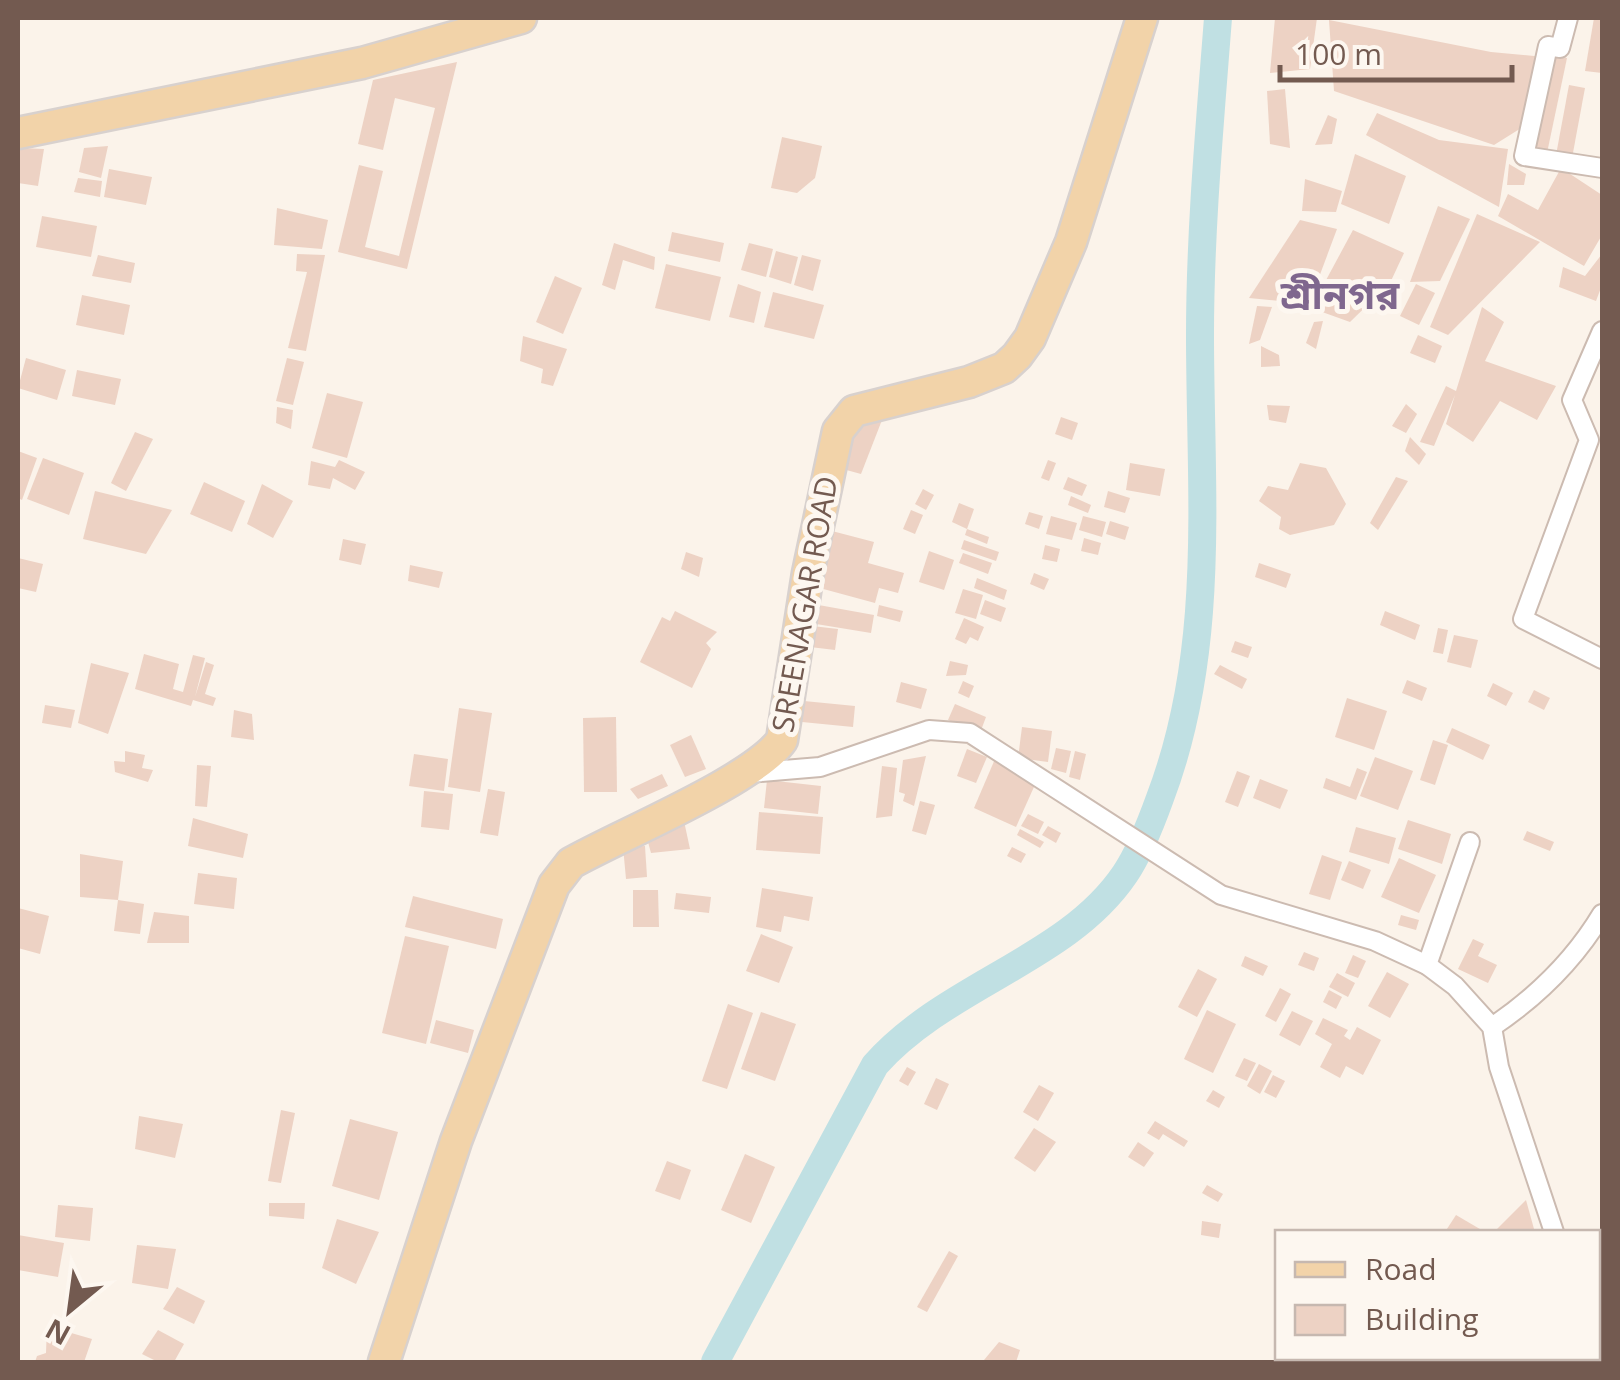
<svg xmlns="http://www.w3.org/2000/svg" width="1620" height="1380" font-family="'Open Sans','Noto Sans Bengali',sans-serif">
	<rect width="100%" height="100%" fill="#fbf3ea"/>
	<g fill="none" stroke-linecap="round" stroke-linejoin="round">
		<path stroke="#c0e0e3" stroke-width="28" d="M715 1362 875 1065C947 984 1067 960 1125 874 1140 852 1151 823 1160 798 1217 648 1200 492 1200 335 1200 230 1210 122 1218 18"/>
	</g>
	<g fill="#edd2c4">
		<path d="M1275 18H1317L1310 69 1270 73Z"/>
		<path d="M1594 18H1602V73L1585 71Z"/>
		<path d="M1329 20 1491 52 1544 57 1529 123 1494 145 1334 91Z"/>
		<path d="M1550 54 1567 58 1547 153 1529 150Z"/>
		<path d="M457 62 407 269 338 252 359 165 383 171 365 247 399 256 435 108 395 98 383 150 358 144 373 80Z"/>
		<path d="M1569 85 1585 88 1572 158 1556 155Z"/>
		<path d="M1285 89 1290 148 1270 144 1267 91Z"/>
		<path d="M1377 113 1439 140 1508 149 1499 207 1366 135Z"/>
		<path d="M1328 115 1337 119 1332 144 1315 145Z"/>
		<path d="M782 137 822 146 815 178 797 193 771 188Z"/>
		<path d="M108 146 101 178 79 172 84 148Z"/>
		<path d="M20 148 44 149 38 186 18 183Z"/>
		<path d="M1355 154 1406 176 1389 224 1341 204Z"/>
		<path d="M1509 164 1526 174 1524 185H1507Z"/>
		<path d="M1561 168 1602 195V235L1584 266 1498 216 1508 194 1538 210Z"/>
		<path d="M109 169 152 177 146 205 104 197Z"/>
		<path d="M78 178 102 181 100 197 74 192Z"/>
		<path d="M1305 179 1342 191 1336 212 1302 211Z"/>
		<path d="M1438 206 1470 219 1440 281 1410 282Z"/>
		<path d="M277 208 328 220 322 249 274 245Z"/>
		<path d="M1477 214 1540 242 1448 335 1430 327Z"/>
		<path d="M42 216 97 226 91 257 36 247Z"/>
		<path d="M1300 220 1337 229 1309 304 1249 298Z"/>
		<path d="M1353 230 1404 253 1390 283 1350 322 1311 308Z"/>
		<path d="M672 232 724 243 720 262 668 251Z"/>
		<path d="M614 243 655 257 654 270 623 260 615 290 602 285Z"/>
		<path d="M749 243 773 249 766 277 741 270Z"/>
		<path d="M776 251 798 257 791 284 769 277Z"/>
		<path d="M297 254 325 255 306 351 288 348 307 272 296 271Z"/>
		<path d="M1602 254V285L1596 301 1559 287 1563 267 1585 276Z"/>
		<path d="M98 255 135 263 131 283 92 276Z"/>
		<path d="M802 255 821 260 813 291 794 285Z"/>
		<path d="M666 264 721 277 710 321 655 308Z"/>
		<path d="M555 276 582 288 563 334 536 322Z"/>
		<path d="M738 284 761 292 754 323 729 317Z"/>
		<path d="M1416 284 1435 293 1419 325 1400 316Z"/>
		<path d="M773 292 824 305 814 339 764 327Z"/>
		<path d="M82 295 130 305 124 335 76 325Z"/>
		<path d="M1257 306 1272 307 1260 340 1249 344Z"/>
		<path d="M1482 307 1504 322 1485 361 1556 386 1537 420 1500 401 1473 442 1446 424 1455 395 1434 446 1420 442 1446 386 1456 391Z"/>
		<path d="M1323 321 1316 349 1306 343 1314 322Z"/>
		<path d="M1418 335 1442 346 1435 363 1410 353Z"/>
		<path d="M523 336 567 349 553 386 541 383 543 369 520 361Z"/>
		<path d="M1261 346 1279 355 1280 366 1261 367Z"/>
		<path d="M26 358 66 370 57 400 18 388Z"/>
		<path d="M287 358 304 362 293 405 276 401Z"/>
		<path d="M77 370 121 379 115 405 72 396Z"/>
		<path d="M327 393 363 402 347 458 312 448Z"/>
		<path d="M1406 404 1417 414 1406 433 1392 426Z"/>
		<path d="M1267 405 1290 406 1286 423 1269 420Z"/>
		<path d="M277 407 293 410 291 429 276 423Z"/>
		<path d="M854 409 882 420 861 474 839 468Z"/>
		<path d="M1061 417 1078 423 1072 440 1055 434Z"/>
		<path d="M135 432 153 439 126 491 111 483Z"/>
		<path d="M1410 437 1426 454 1419 465 1405 451Z"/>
		<path d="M18 451 37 458 22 500 18 498Z"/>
		<path d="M43 458 84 473 69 515 27 499Z"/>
		<path d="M339 460 365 472 355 490 333 478 330 489 308 485 311 461 335 467Z"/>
		<path d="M1048 460 1056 463 1049 481 1041 478Z"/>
		<path d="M1130 463 1165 469 1160 496 1126 490Z"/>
		<path d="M1300 463 1326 468 1346 504 1334 525 1290 535 1279 529 1281 517 1259 501 1268 486 1288 490Z"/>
		<path d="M1068 477 1087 485 1082 496 1063 489Z"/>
		<path d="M1396 477 1408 481 1378 530 1370 523Z"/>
		<path d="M204 482 245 501 232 532 190 514Z"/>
		<path d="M262 484 293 501 273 538 247 524Z"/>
		<path d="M923 489 934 495 926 510 915 504Z"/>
		<path d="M95 491 172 510 146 554 83 539Z"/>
		<path d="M1108 491 1130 498 1125 513 1104 507Z"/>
		<path d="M1071 496 1091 505 1088 513 1068 505Z"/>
		<path d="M959 503 974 509 967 529 952 522Z"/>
		<path d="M911 510 923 515 915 534 903 529Z"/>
		<path d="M1029 512 1043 516 1039 529 1025 524Z"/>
		<path d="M1051 516 1077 523 1072 540 1046 534Z"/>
		<path d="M1083 516 1106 522 1102 537 1079 530Z"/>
		<path d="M1110 521 1129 527 1125 540 1106 534Z"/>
		<path d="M967 529 989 537 987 544 965 535Z"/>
		<path d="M832 531 874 542 868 563 904 573 898 593 879 588 875 603 816 587Z"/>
		<path d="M1084 538 1101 543 1098 555 1081 551Z"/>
		<path d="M343 539 366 544 361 565 339 560Z"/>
		<path d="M964 540 999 552 996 561 961 549Z"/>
		<path d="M1045 545 1060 549 1057 562 1042 559Z"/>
		<path d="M929 551 954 560 944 590 919 582Z"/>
		<path d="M686 552 703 558 699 577 681 569Z"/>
		<path d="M963 553 992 563 988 574 959 563Z"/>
		<path d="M18 558 43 564 36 592 18 588Z"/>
		<path d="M1259 563 1291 574 1286 588 1255 577Z"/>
		<path d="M410 565 443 572 439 588 408 581Z"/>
		<path d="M1034 573 1049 579 1044 590 1030 584Z"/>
		<path d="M977 578 1007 590 1004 600 974 588Z"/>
		<path d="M963 589 983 595 976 619 955 613Z"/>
		<path d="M985 600 1006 608 1001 622 980 614Z"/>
		<path d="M813 604 874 615 871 633 810 623Z"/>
		<path d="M879 605 903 611 900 622 877 616Z"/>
		<path d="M675 611 717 632 706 643 711 649 692 688 640 662 662 617 670 621Z"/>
		<path d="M1385 611 1420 625 1415 640 1380 625Z"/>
		<path d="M964 618 984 627 978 641 970 637 966 644 955 639Z"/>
		<path d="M812 626 838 629 835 650 810 647Z"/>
		<path d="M1438 628 1448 630 1443 654 1433 652Z"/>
		<path d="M1454 635 1478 640 1471 668 1447 662Z"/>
		<path d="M1235 641 1252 647 1248 658 1231 652Z"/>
		<path d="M144 654 179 664 173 689 183 692 193 655 205 658 195 697 206 662 214 665 205 694 216 698 213 706 193 700 191 706 135 689Z"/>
		<path d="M950 661 968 665 966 675 946 676Z"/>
		<path d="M91 663 129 673 108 734 78 723Z"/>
		<path d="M1220 665 1247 679 1242 689 1214 674Z"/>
		<path d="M1407 680 1427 688 1422 701 1402 693Z"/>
		<path d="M963 681 974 686 969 698 958 693Z"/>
		<path d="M901 682 927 689 921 709 896 702Z"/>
		<path d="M1493 683 1513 693 1506 706 1487 696Z"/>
		<path d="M1534 690 1550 698 1544 710 1528 702Z"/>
		<path d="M1347 698 1387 711 1374 750 1335 737Z"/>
		<path d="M804 701 855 706 853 727 802 722Z"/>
		<path d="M955 704 986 717 980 733 948 720Z"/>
		<path d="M45 705 75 710 71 728 42 723Z"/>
		<path d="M459 708 492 713 480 792 448 787Z"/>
		<path d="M234 710 252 714 254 740 231 737Z"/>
		<path d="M616 717 617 792H584L583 718Z"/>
		<path d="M1022 727 1052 731 1048 762 1018 758Z"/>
		<path d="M1452 728 1490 745 1483 760 1446 742Z"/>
		<path d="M691 735 706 769 685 777 670 745Z"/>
		<path d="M1433 740 1448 745 1435 785 1420 780Z"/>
		<path d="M1056 748 1071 751 1066 773 1051 769Z"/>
		<path d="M967 749 987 757 976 783 957 776Z"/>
		<path d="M125 751 145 755 142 768 153 770 148 782 115 772 114 761 125 762Z"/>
		<path d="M1075 751 1086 754 1080 780 1069 777Z"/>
		<path d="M414 754 448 759 444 791 409 786Z"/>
		<path d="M926 756 914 806 903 801 905 794 899 792 903 760Z"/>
		<path d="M1375 757 1413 771 1398 810 1360 796Z"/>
		<path d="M995 759 1038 778 1016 827 974 808Z"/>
		<path d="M197 765 211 766 207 807 195 806Z"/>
		<path d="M882 766 897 768 892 816 876 818Z"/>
		<path d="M1357 768 1367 772 1356 800 1323 788 1326 778 1350 787Z"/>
		<path d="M1237 771 1250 776 1238 807 1225 802Z"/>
		<path d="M662 774 668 786 638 799 630 789Z"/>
		<path d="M1260 779 1288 790 1280 809 1253 798Z"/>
		<path d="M767 780 821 786 818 814 764 808Z"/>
		<path d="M488 789 505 792 498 836 480 833Z"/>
		<path d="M424 791 453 794 449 830 421 827Z"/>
		<path d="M920 801 935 805 926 835 912 831Z"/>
		<path d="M759 812 823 817 820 854 756 850Z"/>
		<path d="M1028 814 1044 822 1038 834 1021 826Z"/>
		<path d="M193 818 248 834 243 858 188 846Z"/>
		<path d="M1408 820 1451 834 1442 864 1398 849Z"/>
		<path d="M684 821 690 849 651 853 645 831Z"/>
		<path d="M1048 826 1061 833 1056 843 1042 835Z"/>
		<path d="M1356 827 1396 838 1389 864 1349 852Z"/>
		<path d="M1020 829 1044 842 1040 848 1017 835Z"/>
		<path d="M1527 831 1554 842 1550 851 1523 840Z"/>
		<path d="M645 846 647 877 626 879 623 847Z"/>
		<path d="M1012 847 1026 854 1021 863 1007 856Z"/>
		<path d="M80 854 123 861 118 900 144 904 140 934 114 931 118 900 80 897Z"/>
		<path d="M1322 855 1342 862 1330 900 1309 894Z"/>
		<path d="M1399 858 1436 875 1419 913 1381 897Z"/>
		<path d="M1349 861 1371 870 1363 889 1341 880Z"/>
		<path d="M198 873 237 878 234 909 194 904Z"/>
		<path d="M762 888 813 897 809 921 784 916 781 932 756 927Z"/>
		<path d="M633 890H658L659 927H633Z"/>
		<path d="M676 893 711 897 709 913 674 909Z"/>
		<path d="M413 896 503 919 496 949 405 927Z"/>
		<path d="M18 908 49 916 40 954 18 948Z"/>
		<path d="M154 912 189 916V943H147Z"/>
		<path d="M1401 915 1419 920 1416 930 1398 925Z"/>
		<path d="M761 934 793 947 779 983 746 971Z"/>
		<path d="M405 936 449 946 426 1044 382 1033Z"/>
		<path d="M1473 939 1484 944 1478 956 1497 965 1488 983 1458 969Z"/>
		<path d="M1304 952 1319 958 1314 971 1298 965Z"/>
		<path d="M1353 955 1366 961 1358 978 1345 973Z"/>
		<path d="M1245 956 1268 966 1263 976 1241 966Z"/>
		<path d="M1198 969 1217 979 1197 1017 1178 1007Z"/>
		<path d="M1387 972 1409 984 1390 1018 1368 1006Z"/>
		<path d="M1337 973 1355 983 1348 997 1329 987Z"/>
		<path d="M1280 988 1291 994 1276 1022 1265 1016Z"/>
		<path d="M1329 990 1342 997 1336 1009 1323 1002Z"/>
		<path d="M728 1004 753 1013 727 1089 702 1081Z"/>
		<path d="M1207 1010 1236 1024 1213 1073 1184 1059Z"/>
		<path d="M1292 1011 1313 1021 1300 1046 1279 1035Z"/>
		<path d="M761 1012 796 1024 775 1081 741 1069Z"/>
		<path d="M1323 1018 1348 1030 1344 1036 1350 1040 1357 1027 1381 1040 1363 1075 1346 1066 1340 1078 1320 1067 1332 1044 1315 1034Z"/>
		<path d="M436 1020 474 1030 468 1053 430 1043Z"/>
		<path d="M1244 1058 1256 1063 1247 1081 1235 1076Z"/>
		<path d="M1259 1064 1272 1071 1260 1094 1247 1086Z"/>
		<path d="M907 1067 916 1072 908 1086 899 1081Z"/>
		<path d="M1273 1075 1285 1081 1276 1098 1264 1092Z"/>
		<path d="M936 1078 949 1084 937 1110 924 1104Z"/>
		<path d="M1039 1085 1054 1093 1038 1121 1023 1112Z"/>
		<path d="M1213 1090 1225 1097 1219 1108 1206 1101Z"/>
		<path d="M281 1110 295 1113 281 1183 268 1181Z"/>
		<path d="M139 1116 183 1124 175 1158 135 1149Z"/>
		<path d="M350 1119 398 1132 379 1200 332 1186Z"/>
		<path d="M1155 1121 1188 1141 1184 1147 1163 1134 1159 1140 1147 1133Z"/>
		<path d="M1034 1128 1056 1142 1035 1172 1014 1158Z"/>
		<path d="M1138 1142 1154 1153 1144 1167 1128 1157Z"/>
		<path d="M745 1154 775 1167 751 1223 721 1210Z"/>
		<path d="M667 1161 691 1170 680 1200 655 1191Z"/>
		<path d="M1207 1185 1223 1194 1218 1202 1202 1193Z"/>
		<path d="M1526 1200 1534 1229 1531 1232H1494Z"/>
		<path d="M269 1203H305L304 1219 269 1216Z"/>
		<path d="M58 1205 93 1208 90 1241 55 1237Z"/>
		<path d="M1456 1215 1485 1232H1445Z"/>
		<path d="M337 1219 379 1232 356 1284 322 1268Z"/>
		<path d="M1202 1221 1221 1224 1219 1238 1201 1235Z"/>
		<path d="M18 1235 64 1243 58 1277 18 1270Z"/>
		<path d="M137 1245 176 1249 168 1289 132 1283Z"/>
		<path d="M949 1251 958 1256 927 1312 917 1307Z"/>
		<path d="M177 1287 205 1301 194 1324 163 1309Z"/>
		<path d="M47 1326 92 1339 84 1362H35L37 1356 46 1353Z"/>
		<path d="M158 1330 184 1344 174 1362H158L142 1354Z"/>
		<path d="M999 1342 1020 1350 1016 1362 984 1360Z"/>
	</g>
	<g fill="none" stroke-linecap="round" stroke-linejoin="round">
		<defs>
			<g id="minor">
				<path d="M1568 18 1560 48 1548 46 1524 156 1602 168"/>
				<path d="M1602 331 1572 400 1589 440 1523 619 1602 659"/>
				<path d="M749 773 820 767 929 730 970 733 1221 895 1375 941 1427 965 1455 986 1492 1027 1499 1067 1554 1232"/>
				<path d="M1427 965 1470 842"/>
				<path d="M1492 1027C1535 998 1575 959 1602 914"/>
				<path d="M1598 1307 1602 1314"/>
				<path d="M1448 1358 1454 1362"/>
				<path d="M1484 1362 1487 1358"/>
			</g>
			<g id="primary">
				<path d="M18 133 362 63 521 18"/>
				<path d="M384 1362 456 1141 554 885 571 863C620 835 755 780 782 740L808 573 838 431 854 411 969 382 1004 368 1017 356 1030 338 1071 242 1142 18"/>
			</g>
		</defs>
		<use href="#minor" stroke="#ccbbb1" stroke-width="22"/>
		<use href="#primary" stroke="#d8d1ce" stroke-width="35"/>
		<use href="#minor" stroke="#fff" stroke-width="18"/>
		<use href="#primary" stroke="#f2d3a9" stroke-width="30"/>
	</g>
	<g text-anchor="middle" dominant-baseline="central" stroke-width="10" stroke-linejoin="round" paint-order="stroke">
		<g font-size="30" fill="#735a50" stroke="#fdf7f0">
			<text transform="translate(804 604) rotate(-80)">SREENAGAR ROAD</text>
		</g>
		<g font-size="40" font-weight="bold" fill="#7f678e" stroke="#fdf7f0">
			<text x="1340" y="293">শ্রীনগর</text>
		</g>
	</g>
	<rect width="1620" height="1380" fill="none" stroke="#735a50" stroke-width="40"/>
	<rect x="1275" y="1230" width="325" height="130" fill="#fdf7f0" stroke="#c6b8b0" stroke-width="2.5"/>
	<rect x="1295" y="1262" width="50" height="15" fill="#f2d3a9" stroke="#c6b8b0" stroke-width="2.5"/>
	<text x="1365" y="1280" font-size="30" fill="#735a50">Road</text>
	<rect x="1295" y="1305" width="50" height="30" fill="#edd2c4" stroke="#c6b8b0" stroke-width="2.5"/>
	<text x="1365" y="1330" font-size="30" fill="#735a50">Building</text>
	<g transform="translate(70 1310) rotate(209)" stroke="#fdf7f0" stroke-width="8" paint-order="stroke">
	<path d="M0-8L18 38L0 25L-18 38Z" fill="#735a50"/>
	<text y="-15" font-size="28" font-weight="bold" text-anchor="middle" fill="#735a50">N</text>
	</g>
	<path d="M1280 65v15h232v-15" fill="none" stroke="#735a50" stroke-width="5"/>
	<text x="1295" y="65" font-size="30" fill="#735a50" stroke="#fdf7f0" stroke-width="8" paint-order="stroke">100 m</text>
</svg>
